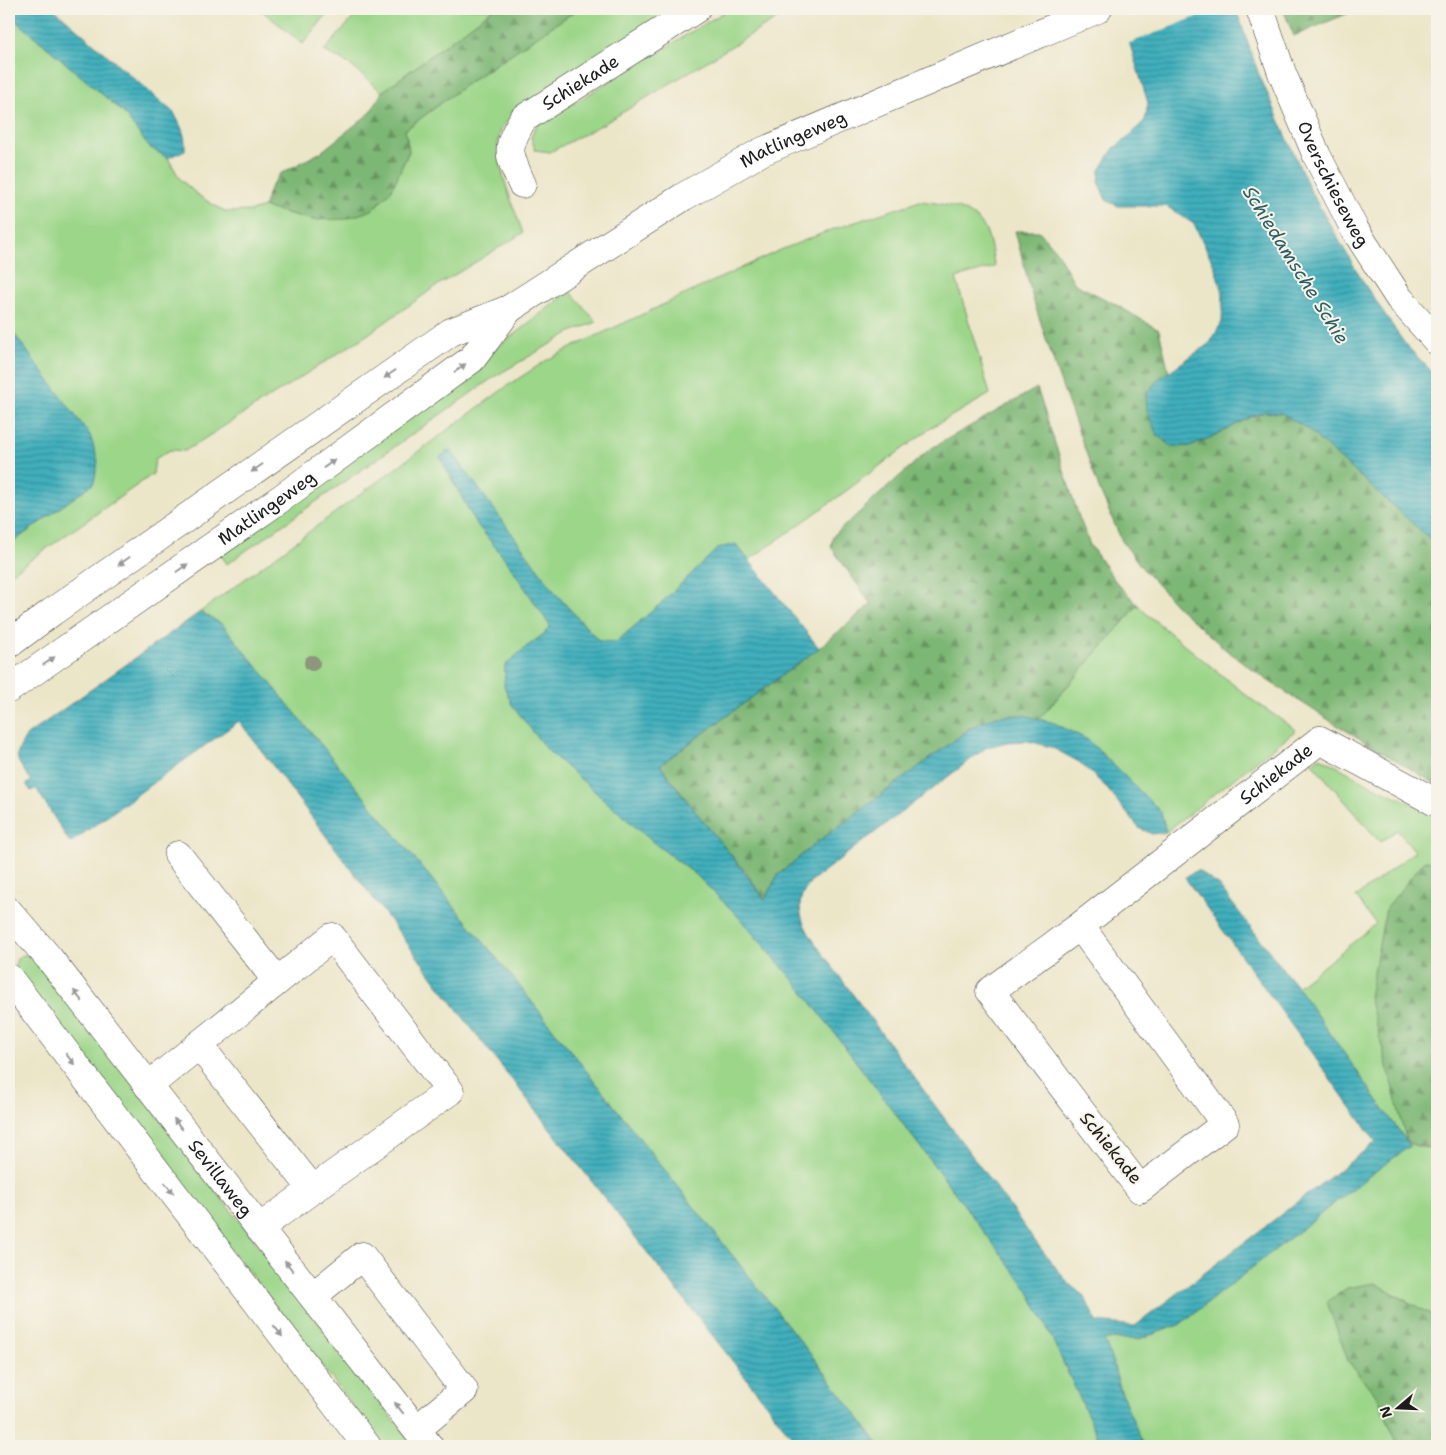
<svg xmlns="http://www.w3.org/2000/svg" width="1446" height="1455" font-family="'Shantell Sans',sans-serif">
	<defs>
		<pattern id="forest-firs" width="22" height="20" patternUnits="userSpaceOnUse" patternTransform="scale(1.25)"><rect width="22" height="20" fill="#7db775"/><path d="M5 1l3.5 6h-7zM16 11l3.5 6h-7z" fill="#66945f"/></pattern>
		<pattern id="water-rules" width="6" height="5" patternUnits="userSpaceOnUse" patternTransform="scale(1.25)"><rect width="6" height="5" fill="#40afbc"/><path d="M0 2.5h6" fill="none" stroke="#358e98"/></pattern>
	</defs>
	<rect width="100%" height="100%" fill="#f7f3e8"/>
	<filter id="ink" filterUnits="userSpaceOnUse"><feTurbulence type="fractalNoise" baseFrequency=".02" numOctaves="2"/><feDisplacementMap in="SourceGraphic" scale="10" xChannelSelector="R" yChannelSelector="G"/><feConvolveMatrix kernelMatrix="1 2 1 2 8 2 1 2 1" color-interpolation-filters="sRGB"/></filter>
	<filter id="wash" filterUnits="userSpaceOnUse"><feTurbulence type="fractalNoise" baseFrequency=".0096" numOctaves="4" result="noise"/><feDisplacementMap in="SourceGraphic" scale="20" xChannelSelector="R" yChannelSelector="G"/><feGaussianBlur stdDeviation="1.12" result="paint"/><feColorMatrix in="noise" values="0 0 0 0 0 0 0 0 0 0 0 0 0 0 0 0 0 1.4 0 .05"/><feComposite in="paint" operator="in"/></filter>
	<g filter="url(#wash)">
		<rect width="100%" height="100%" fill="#ece6c9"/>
		<g fill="#9cd689" stroke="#5c7952">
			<path d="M260 9H331L303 44Z"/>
			<path d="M361 9H493L382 92 349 64 324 51Z"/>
			<path d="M578 9H683L513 113C509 119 501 128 499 136 494 162 514 207 523 233L438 285 367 335 185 451 170 450 155 459 153 474 9 575V545L94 483 89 435 9 327V15L123 112 149 147 168 158 180 179 199 196 225 212 251 211 264 207 313 220 391 191 409 151 405 130 469 82Z"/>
			<path d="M729 9H793L605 123 550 152 535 150 531 137 536 126Z"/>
			<path d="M920 201C944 204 976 207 987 233 991 243 992 256 995 267L956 278 990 394 932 427 827 505 749 560 736 544 659 605 616 642 599 641 557 595 450 450 440 457 475 522 509 564 551 626 544 634 526 647 546 749 654 843 695 874 735 913 802 990 1028 1290 1043 1319 1102 1446H880L816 1361 513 978 222 624 200 612 510 384 547 360 579 344 778 251 831 230Z"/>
			<path d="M570 291 597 322 571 332 494 377 227 564 219 552 412 417 508 339Z"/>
			<path d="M1138 605 1148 615 1251 699 1296 730 1166 832 1161 812 1088 740 1054 723 1039 719Z"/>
			<path d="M1320 757 1371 785 1437 815V862L1425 860 1409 1143 1423 1148 1437 1147V1318L1375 1283 1348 1361 1379 1399 1398 1446H1145C1125 1413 1118 1375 1103 1339H1139L1179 1325 1369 1176 1410 1146 1297 987 1376 924 1356 897 1415 851 1397 830 1380 842 1312 763Z"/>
			<path d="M22 955H26L34 957 414 1446H384L17 973 15 965 17 959Z"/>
		</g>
		<g fill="url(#forest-firs)" stroke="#4c6a48">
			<path d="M493 9H578L469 82 405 130 409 151 391 191 372 210 346 219 313 220 264 207 270 188 280 174 321 152 370 113 382 92Z"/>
			<path d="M1283 9H1358L1294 36Z"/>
			<path d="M1015 231H1039L1057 252 1075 284 1115 304 1159 330 1169 372 1157 380V435L1171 446H1192L1224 431 1250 417 1265 412 1281 413 1306 428 1437 545V785L1332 722 1267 680 1225 649 1179 608 1143 569 1122 541 1100 491 1058 375 1033 299Z"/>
			<path d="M1037 388 1079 517 1090 545 1116 582 1138 605 1039 719C1010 712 998 715 972 727L815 844 778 875 766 901 746 872 711 832 660 765 819 648 871 604 831 547 833 536 930 449Z"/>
			<path d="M1425 860 1437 862V1147C1427 1147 1413 1148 1406 1139L1369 997 1386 908Z"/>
			<path d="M1375 1283 1437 1318V1446H1398L1379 1399 1348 1361 1327 1302 1347 1288Z"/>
		</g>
		<g fill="url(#water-rules)" stroke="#2e666c">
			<path d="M9 9H54L174 113C181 126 186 135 185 150L168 158 149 147 123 112 9 15Z"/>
			<path d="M1119 9H1236L1258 72 1311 192 1365 285 1405 344 1437 377V545L1306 428 1281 413 1265 412 1250 417 1224 431 1192 446H1171L1157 435 1147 411 1146 396 1157 380 1210 343 1222 322 1223 294 1214 265 1194 224 1166 206H1118L1106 200 1099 184 1100 170 1114 148 1129 137 1145 120 1148 103Z"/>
			<path d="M9 327 90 435 98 461 94 483 9 545Z"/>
			<path d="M450 449 557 595 599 641 616 642 659 605 718 548 736 544 819 648 660 765C693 812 733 854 765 900L766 897 778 875 815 844 972 727 996 716 1023 715 1054 723 1088 740 1161 812 1166 832 1152 834 1139 828 1104 785 1079 762 1051 747 1028 741 1008 742 987 747 810 882C808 886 804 891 802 896 794 918 814 941 826 958L1038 1245 1068 1283 1085 1297 1096 1322 1135 1326 1376 1142 1185 878 1197 870 1218 885 1297 987 1410 1146 1369 1176 1179 1325 1139 1339H1104L1114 1366 1119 1387 1140 1437 1145 1446H1102L1043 1319 1028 1290 802 990 735 913 695 874 654 843 546 749 512 705 504 686 505 665 526 647 544 634 550 626 509 564 475 522 440 457Z"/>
			<path d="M200 612 222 624 513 978 816 1361 880 1446H799L469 1025 239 721 70 843 36 788 31 791 26 784 31 781C16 758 12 759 27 735Z"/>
		</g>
		<path fill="#ece6c9" d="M1116 9H1216L1127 44Z"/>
	</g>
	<g filter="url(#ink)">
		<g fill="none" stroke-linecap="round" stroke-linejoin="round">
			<defs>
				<g id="minor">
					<path id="s1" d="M1260 9 1282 73 1317 156 1355 230 1399 298 1437 341"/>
					<path id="s2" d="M522 184C508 153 505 150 523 119L696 9"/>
					<path d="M178 855 277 981"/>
					<path id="s3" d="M9 912 49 958 429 1446"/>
					<path id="s4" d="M1080 926 1225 1124 1140 1189 990 991 1080 926 1320 740 1437 803"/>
					<path d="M9 978 367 1446"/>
					<path d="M199 1045 313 1190"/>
					<path d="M148 1086 332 937 450 1091 259 1228"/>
					<path d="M313 1296 362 1256 464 1390 417 1429"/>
				</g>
				<g id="major">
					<path id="s5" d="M9 644 52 612 451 332 509 309 683 197 761 152 1098 9"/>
					<path id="s6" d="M9 689 283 497 472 359 509 309"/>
				</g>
			</defs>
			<use href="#minor" stroke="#3b3a36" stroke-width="29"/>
			<use href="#major" stroke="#3b3a36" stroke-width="29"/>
			<use href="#minor" stroke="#fff" stroke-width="28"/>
			<use href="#major" stroke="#fff" stroke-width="28"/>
		</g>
		<circle fill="#8e967c" cx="312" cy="663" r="8"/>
		<defs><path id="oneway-solid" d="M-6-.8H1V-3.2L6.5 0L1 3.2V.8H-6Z" transform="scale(1.25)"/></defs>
		<g fill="#999">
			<use href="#oneway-solid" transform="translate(460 368) rotate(-36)"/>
			<use href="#oneway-solid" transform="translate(390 374) rotate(145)"/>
			<use href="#oneway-solid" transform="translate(329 464) rotate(-36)"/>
			<use href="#oneway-solid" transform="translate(257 468) rotate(145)"/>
			<use href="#oneway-solid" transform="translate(124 561) rotate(145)"/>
			<use href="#oneway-solid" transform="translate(182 568) rotate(-35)"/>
			<use href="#oneway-solid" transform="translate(49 661) rotate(-35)"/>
			<use href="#oneway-solid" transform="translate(78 996) rotate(-128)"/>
			<use href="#oneway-solid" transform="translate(70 1059) rotate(52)"/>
			<use href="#oneway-solid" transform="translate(178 1124) rotate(-128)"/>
			<use href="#oneway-solid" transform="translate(169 1188) rotate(52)"/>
			<use href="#oneway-solid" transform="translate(289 1266) rotate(-128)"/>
			<use href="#oneway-solid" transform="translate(278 1331) rotate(52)"/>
			<use href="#oneway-solid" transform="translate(399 1408) rotate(-128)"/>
		</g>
	</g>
	<g text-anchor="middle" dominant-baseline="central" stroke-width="4" stroke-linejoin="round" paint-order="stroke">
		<g font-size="18" fill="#1c1c1c" stroke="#f7f3e8">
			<text stroke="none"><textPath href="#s2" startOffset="138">Schiekade</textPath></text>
			<text stroke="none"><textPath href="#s5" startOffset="935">Matlingeweg</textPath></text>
			<text stroke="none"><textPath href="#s1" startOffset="190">Overschieseweg</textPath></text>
			<text stroke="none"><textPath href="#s6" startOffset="315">Matlingeweg</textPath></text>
			<text stroke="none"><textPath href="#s4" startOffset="960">Schiekade</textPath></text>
			<text transform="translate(1111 1148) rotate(51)">Schiekade</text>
			<text stroke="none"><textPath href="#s3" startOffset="340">Sevillaweg</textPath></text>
		</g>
		<g font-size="19" font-style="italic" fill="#2c5e64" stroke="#f7f3e8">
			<text transform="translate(1296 265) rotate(58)">Schiedamsche Schie</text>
		</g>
	</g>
	<rect width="1446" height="1455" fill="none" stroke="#f7f3e8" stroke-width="30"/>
	<g transform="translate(1398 1408) rotate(251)" stroke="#f7f3e8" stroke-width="4" paint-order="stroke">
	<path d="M0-4L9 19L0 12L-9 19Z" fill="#1c1c1c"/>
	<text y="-8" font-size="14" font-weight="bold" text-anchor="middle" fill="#1c1c1c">N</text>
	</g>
</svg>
